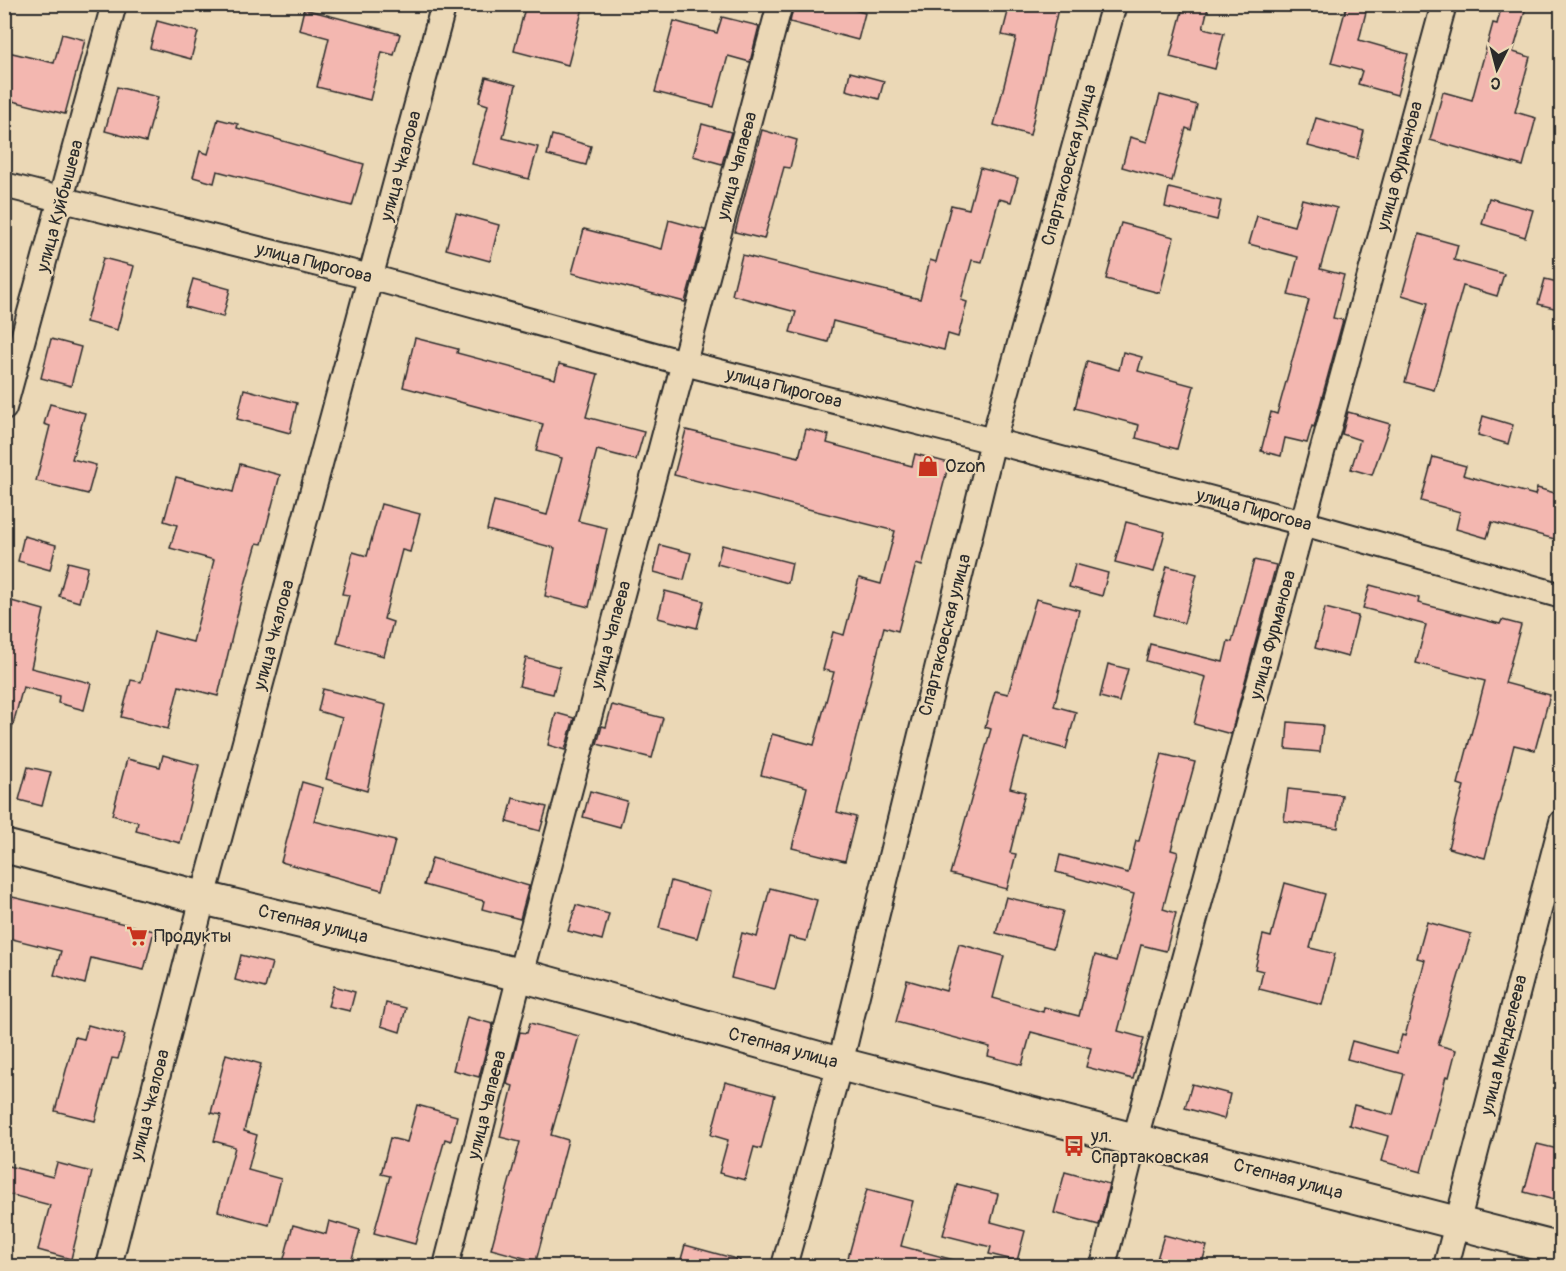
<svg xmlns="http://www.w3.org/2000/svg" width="1566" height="1271" font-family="Pangolin,sans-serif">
	<rect width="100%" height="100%" fill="#ebd8b6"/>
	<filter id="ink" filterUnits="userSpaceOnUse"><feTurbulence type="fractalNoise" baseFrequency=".0167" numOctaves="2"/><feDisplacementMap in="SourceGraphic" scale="12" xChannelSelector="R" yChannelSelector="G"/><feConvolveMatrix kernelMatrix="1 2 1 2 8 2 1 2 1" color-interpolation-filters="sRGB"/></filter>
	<g filter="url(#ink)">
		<g fill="#f3b7b0" stroke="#2b2b2b" stroke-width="1.5">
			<path d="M526 4H584L568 65 514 51Z"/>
			<path d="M794 4H833L865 13 858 40 790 22Z"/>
			<path d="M1010 4H1059L1030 135 994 125 1016 38 1002 35Z"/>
			<path d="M1184 4H1209L1203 28 1224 33 1215 69 1170 57Z"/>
			<path d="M1347 4H1368L1359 40 1408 54 1397 95 1358 84 1362 71 1331 63Z"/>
			<path d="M1502 4H1527L1513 52 1530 57 1515 112 1536 118 1523 166 1430 140 1443 92 1472 100 1493 23 1497 24Z"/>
			<path d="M304 9 400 34 394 55 382 52 370 100 317 87 329 38 299 30Z"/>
			<path d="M722 17 759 26 750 62 728 56 714 107 655 92 674 21 717 33Z"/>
			<path d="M157 21 198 32 191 59 150 48Z"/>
			<path d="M62 34 85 40 65 114 4 99V51L54 63Z"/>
			<path d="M850 72 884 81 879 99 846 90Z"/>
			<path d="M486 77 516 85 503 138 538 147 529 179 472 164 488 105 479 102Z"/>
			<path d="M117 87 158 97 146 142 105 131Z"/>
			<path d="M1160 95 1197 105 1191 130 1186 128 1172 181 1122 167 1130 137 1147 142Z"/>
			<path d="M1316 118 1364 131 1357 159 1308 146Z"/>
			<path d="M218 119 238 124 237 128 364 164 352 206 217 171 214 183 193 177 200 151 208 154Z"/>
			<path d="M702 124 731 132 722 164 693 156Z"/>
			<path d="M762 130 797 140 790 168 784 167 764 239 735 232Z"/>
			<path d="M552 135 591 146 586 165 547 155Z"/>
			<path d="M980 168 1018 178 1011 202 999 199 982 262 972 260 961 300 967 302 958 337 948 334 944 350 833 321 828 342 790 332 796 312 732 295 742 255 920 299 930 260 936 262 951 205 969 209Z"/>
			<path d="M1169 188 1221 201 1217 220 1165 207Z"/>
			<path d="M1489 198 1533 210 1525 237 1482 224Z"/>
			<path d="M1302 199 1337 208 1320 269 1344 275 1333 318 1343 320 1314 427 1312 426 1307 443 1285 438 1281 456 1261 451 1271 412 1277 414 1309 300 1288 295 1298 257 1249 244 1257 216 1294 226Z"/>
			<path d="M456 213 499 225 490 261 446 249Z"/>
			<path d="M669 220 705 230 685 302 572 273 584 229 662 249Z"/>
			<path d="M1121 223 1174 237 1160 293 1106 279Z"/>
			<path d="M1419 234 1458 245 1454 260 1504 274 1497 296 1463 286 1434 390 1405 382 1428 303 1402 295Z"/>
			<path d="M103 258 134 266 117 330 86 322Z"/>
			<path d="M193 279 230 289 223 317 185 307Z"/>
			<path d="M1545 279 1562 283V310L1538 304Z"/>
			<path d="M415 338 458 349 457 353 555 379 559 364 598 374 586 417 644 432 636 460 597 450 578 521 607 528 589 607 545 596 555 548 487 530 494 501 547 515 562 458 536 451 543 424 403 387Z"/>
			<path d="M51 339 81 347 71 386 41 378Z"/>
			<path d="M1123 352 1142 357 1138 371 1194 386 1177 449 1136 438 1139 425 1075 408 1087 361 1119 370Z"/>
			<path d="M244 389 297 403 290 433 237 419Z"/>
			<path d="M50 404 85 413 72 459 96 465 88 494 36 481 50 426 44 424Z"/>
			<path d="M1348 412 1390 424 1372 475 1351 469 1360 440 1342 434Z"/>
			<path d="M1483 416 1513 425 1508 444 1478 435Z"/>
			<path d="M806 429 829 435 827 443 912 466 915 454 949 463 922 566 916 564 898 631 884 627 837 812 856 817 845 861 792 848 807 787 761 775 772 734 814 745 834 672 823 670 833 632 844 635 859 578 881 584 895 531 674 475 686 430 799 457Z"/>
			<path d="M1433 457 1466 466 1463 475 1535 495 1537 488 1562 495V541L1492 522 1487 538 1456 529 1460 512 1421 501Z"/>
			<path d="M240 464 280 475 262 544 257 543 242 595 218 696 179 686 168 729 121 717 131 680 141 682 154 632 193 642 214 560 170 548 177 525 164 521 176 477 233 492Z"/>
			<path d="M381 504 420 514 410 552 402 550 384 619 393 622 384 656 337 643 349 595 342 594 353 552 367 556Z"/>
			<path d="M1126 522 1165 532 1154 572 1115 562Z"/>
			<path d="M24 536 56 545 50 570 18 561Z"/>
			<path d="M660 545 691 553 684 580 654 572Z"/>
			<path d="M722 545 792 563 788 583 717 564Z"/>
			<path d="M1254 560 1276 565 1231 734 1194 724 1206 677 1146 661 1150 644 1223 662 1228 641 1232 642Z"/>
			<path d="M68 562 88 567 79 602 59 596Z"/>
			<path d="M1075 564 1108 573 1102 596 1069 587Z"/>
			<path d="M1167 566 1197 574 1184 623 1154 615Z"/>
			<path d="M1370 585 1419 598 1418 603 1500 624 1502 620 1521 625 1505 683 1550 695 1535 750 1514 745 1485 858 1448 848 1464 786 1458 784 1485 681 1416 663 1426 625 1363 608Z"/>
			<path d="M665 591 704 601 697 628 658 618Z"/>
			<path d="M1036 599 1079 610 1054 706 1076 712 1066 749 1024 738 1010 788 1025 792 1010 853 1016 854 1007 889 950 874 991 729 985 727 995 691 1008 694Z"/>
			<path d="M8 600 44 610 31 668 91 683 84 710 58 703 59 696 23 687 11 732 4 731V615Z"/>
			<path d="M1325 608 1358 616 1348 657 1315 648Z"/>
			<path d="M526 658 560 667 553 694 519 686Z"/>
			<path d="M1108 664 1128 669 1119 702 1100 697Z"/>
			<path d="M323 689 386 705 367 791 326 779 342 718 318 711Z"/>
			<path d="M612 705 663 718 652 758 597 744 602 726 606 727Z"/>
			<path d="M556 713 574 718 565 750 548 745Z"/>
			<path d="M1288 722 1323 725 1320 752 1286 749Z"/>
			<path d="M1162 754 1195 762 1171 850 1178 852 1163 909 1176 913 1166 951 1141 945 1118 1031 1144 1038 1133 1079 1086 1067 1091 1048 1031 1032 1022 1065 988 1056 990 1047 896 1022 907 980 946 991 959 944 1004 956 993 998 1043 1012 1044 1007 1079 1016 1095 955 1116 961 1134 894 1056 872 1060 855 1128 873 1136 841H1139Z"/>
			<path d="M163 755 199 765 180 843 136 831 138 822 112 815 127 759 160 767Z"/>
			<path d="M28 767 51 772 42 806 19 800Z"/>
			<path d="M302 782 323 788 314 821 395 841 382 890 281 862Z"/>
			<path d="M1288 789 1342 795 1338 828 1284 821Z"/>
			<path d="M590 791 627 801 620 827 583 817Z"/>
			<path d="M513 798 547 807 540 831 507 822Z"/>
			<path d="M432 858 529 886 520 919 482 909 484 901 424 885Z"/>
			<path d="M671 881 710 892 697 938 659 928Z"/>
			<path d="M1285 883 1325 894 1310 948 1335 954 1322 1005 1259 989 1263 971 1255 969 1263 935 1271 937Z"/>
			<path d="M770 888 817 900 806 941 789 937 775 989 731 978 742 933 757 937Z"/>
			<path d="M4 895 154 931 144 970 91 958 85 984 54 975 61 951 4 937Z"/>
			<path d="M1006 897 1063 911 1053 948 996 933Z"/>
			<path d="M576 905 609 914 602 940 568 931Z"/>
			<path d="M1427 922 1471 934 1438 1045 1456 1050 1449 1077 1446 1076 1421 1172 1381 1161 1388 1136 1349 1125 1354 1105 1393 1115 1404 1074 1347 1059 1352 1041 1397 1053 1402 1035 1405 1036 1425 960 1417 958Z"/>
			<path d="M241 955 272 963 265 988 235 980Z"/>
			<path d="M334 986 355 992 350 1011 328 1006Z"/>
			<path d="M386 1003 406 1008 400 1032 381 1026Z"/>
			<path d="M467 1017 493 1024 479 1077 453 1070Z"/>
			<path d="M530 1023 579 1036 551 1135 568 1140 536 1261 491 1249 520 1142 500 1137 513 1086 507 1084 520 1032 527 1033Z"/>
			<path d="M88 1025 125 1035 118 1059 112 1058 95 1121 55 1111 75 1037 84 1039Z"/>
			<path d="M226 1054 261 1064 244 1131 257 1135 248 1170 281 1179 269 1225 218 1211 235 1147 214 1141 221 1115 211 1113Z"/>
			<path d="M725 1082 775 1095 761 1149 754 1147 745 1180 719 1173 728 1140 711 1135Z"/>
			<path d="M1192 1084 1230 1094 1224 1119 1185 1108Z"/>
			<path d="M417 1105 457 1116 451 1141 445 1139 415 1244 374 1233 390 1176 381 1174 390 1138 407 1142Z"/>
			<path d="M1537 1144 1562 1150V1202L1524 1192Z"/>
			<path d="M57 1163 92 1172 71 1259 38 1250 50 1205 4 1193V1165L53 1177Z"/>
			<path d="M1065 1172 1109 1184 1099 1225 1054 1213Z"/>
			<path d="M957 1184 998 1194 991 1222 1025 1231 1017 1261 989 1254 991 1247 943 1235Z"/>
			<path d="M867 1189 913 1201 901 1246 954 1260 953 1266H881L848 1258Z"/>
			<path d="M329 1221 360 1230 350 1266H282L293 1225 326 1234Z"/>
			<path d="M1164 1235 1207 1246 1201 1266H1155Z"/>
			<path d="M685 1245 740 1260 739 1266H693L680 1263Z"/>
		</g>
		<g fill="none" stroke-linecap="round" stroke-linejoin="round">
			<defs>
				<g id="minor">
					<path d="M4 185 370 277 684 363 993 441 1303 523 1562 596"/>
					<path d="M4 408 114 4"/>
					<path d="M109 1266 203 898 444 4"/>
					<path d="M446 1266 520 975 780 4"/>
					<path d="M784 1266 840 1064 993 441 1114 4"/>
					<path d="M1103 1266 1135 1139 1444 4"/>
					<path d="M1446 1266 1562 822"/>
				</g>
				<path id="major" d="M4 846 203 898 520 975 840 1064 1562 1250"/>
			</defs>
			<use href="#minor" stroke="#2b2b2b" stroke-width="28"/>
			<use href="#major" stroke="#2b2b2b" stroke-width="36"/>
			<use href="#minor" stroke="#ebd8b6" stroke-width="24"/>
			<use href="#major" stroke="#ebd8b6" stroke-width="32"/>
		</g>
	</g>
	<defs>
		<symbol id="shop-bare" viewBox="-9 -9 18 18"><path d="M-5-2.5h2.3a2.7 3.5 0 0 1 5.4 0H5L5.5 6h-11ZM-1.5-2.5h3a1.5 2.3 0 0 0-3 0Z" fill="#c8321e" stroke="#ebd8b6" stroke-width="2.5" paint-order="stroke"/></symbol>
		<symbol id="supermarket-bare" viewBox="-9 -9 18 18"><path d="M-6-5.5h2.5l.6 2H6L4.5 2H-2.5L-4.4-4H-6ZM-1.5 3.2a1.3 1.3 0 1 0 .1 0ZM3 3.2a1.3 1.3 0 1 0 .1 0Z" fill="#c8321e" stroke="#ebd8b6" stroke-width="2.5" paint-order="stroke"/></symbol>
		<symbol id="bus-bare" viewBox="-9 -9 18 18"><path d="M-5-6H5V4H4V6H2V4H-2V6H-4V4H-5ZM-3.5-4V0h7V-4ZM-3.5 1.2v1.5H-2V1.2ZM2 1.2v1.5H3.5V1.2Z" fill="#c8321e" stroke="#ebd8b6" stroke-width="2.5" paint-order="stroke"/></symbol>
	</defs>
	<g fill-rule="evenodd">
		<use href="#shop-bare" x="913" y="451" width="30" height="30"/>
		<use href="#supermarket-bare" x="122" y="921" width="30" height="30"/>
		<use href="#bus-bare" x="1059" y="1131" width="30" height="30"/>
	</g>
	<g text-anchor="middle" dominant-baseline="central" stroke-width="4.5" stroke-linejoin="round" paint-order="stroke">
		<g font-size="18" fill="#2b2b2b" stroke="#ebd8b6">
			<text transform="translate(1069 165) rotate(-75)">Спартаковская улица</text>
			<text transform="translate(401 166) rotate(-75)">улица Чкалова</text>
			<text transform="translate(737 166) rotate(-75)">улица Чапаева</text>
			<text transform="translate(1400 166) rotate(-75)">улица Фурманова</text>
			<text transform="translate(60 206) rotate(-75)">улица Куйбышева</text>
			<text transform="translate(314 263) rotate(14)">улица Пирогова</text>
			<text transform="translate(784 388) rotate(14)">улица Пирогова</text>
			<text transform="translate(1254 510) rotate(15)">улица Пирогова</text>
			<text transform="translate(274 635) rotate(-75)">улица Чкалова</text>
			<text transform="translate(611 635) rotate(-75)">улица Чапаева</text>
			<text transform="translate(945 635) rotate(-76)">Спартаковская улица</text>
			<text transform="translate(1273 635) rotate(-75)">улица Фурманова</text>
			<text transform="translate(313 924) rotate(14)">Степная улица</text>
			<text transform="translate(1504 1045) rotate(-76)">улица Менделеева</text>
			<text transform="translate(783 1048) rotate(15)">Степная улица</text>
			<text transform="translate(150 1105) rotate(-76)">улица Чкалова</text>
			<text transform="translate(487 1105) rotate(-76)">улица Чапаева</text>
			<text transform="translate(1288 1179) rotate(15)">Степная улица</text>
		</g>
		<g font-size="18" fill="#2b2b2b" stroke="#ebd8b6" text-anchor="start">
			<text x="945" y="466">Ozon</text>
			<text x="154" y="936">Продукты</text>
			<text x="1091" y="1136">ул.<tspan x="1091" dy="21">Спартаковская</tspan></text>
		</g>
	</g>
	<rect width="1566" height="1271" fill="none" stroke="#ebd8b6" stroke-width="24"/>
	<rect x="12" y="12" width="1542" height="1247" fill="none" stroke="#2b2b2b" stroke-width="2" filter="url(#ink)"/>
	<g transform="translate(1497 69) rotate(186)" stroke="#ebd8b6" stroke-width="4.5" paint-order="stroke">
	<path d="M0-4.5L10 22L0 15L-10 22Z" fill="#2b2b2b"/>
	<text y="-9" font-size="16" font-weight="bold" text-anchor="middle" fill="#2b2b2b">С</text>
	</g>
</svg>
